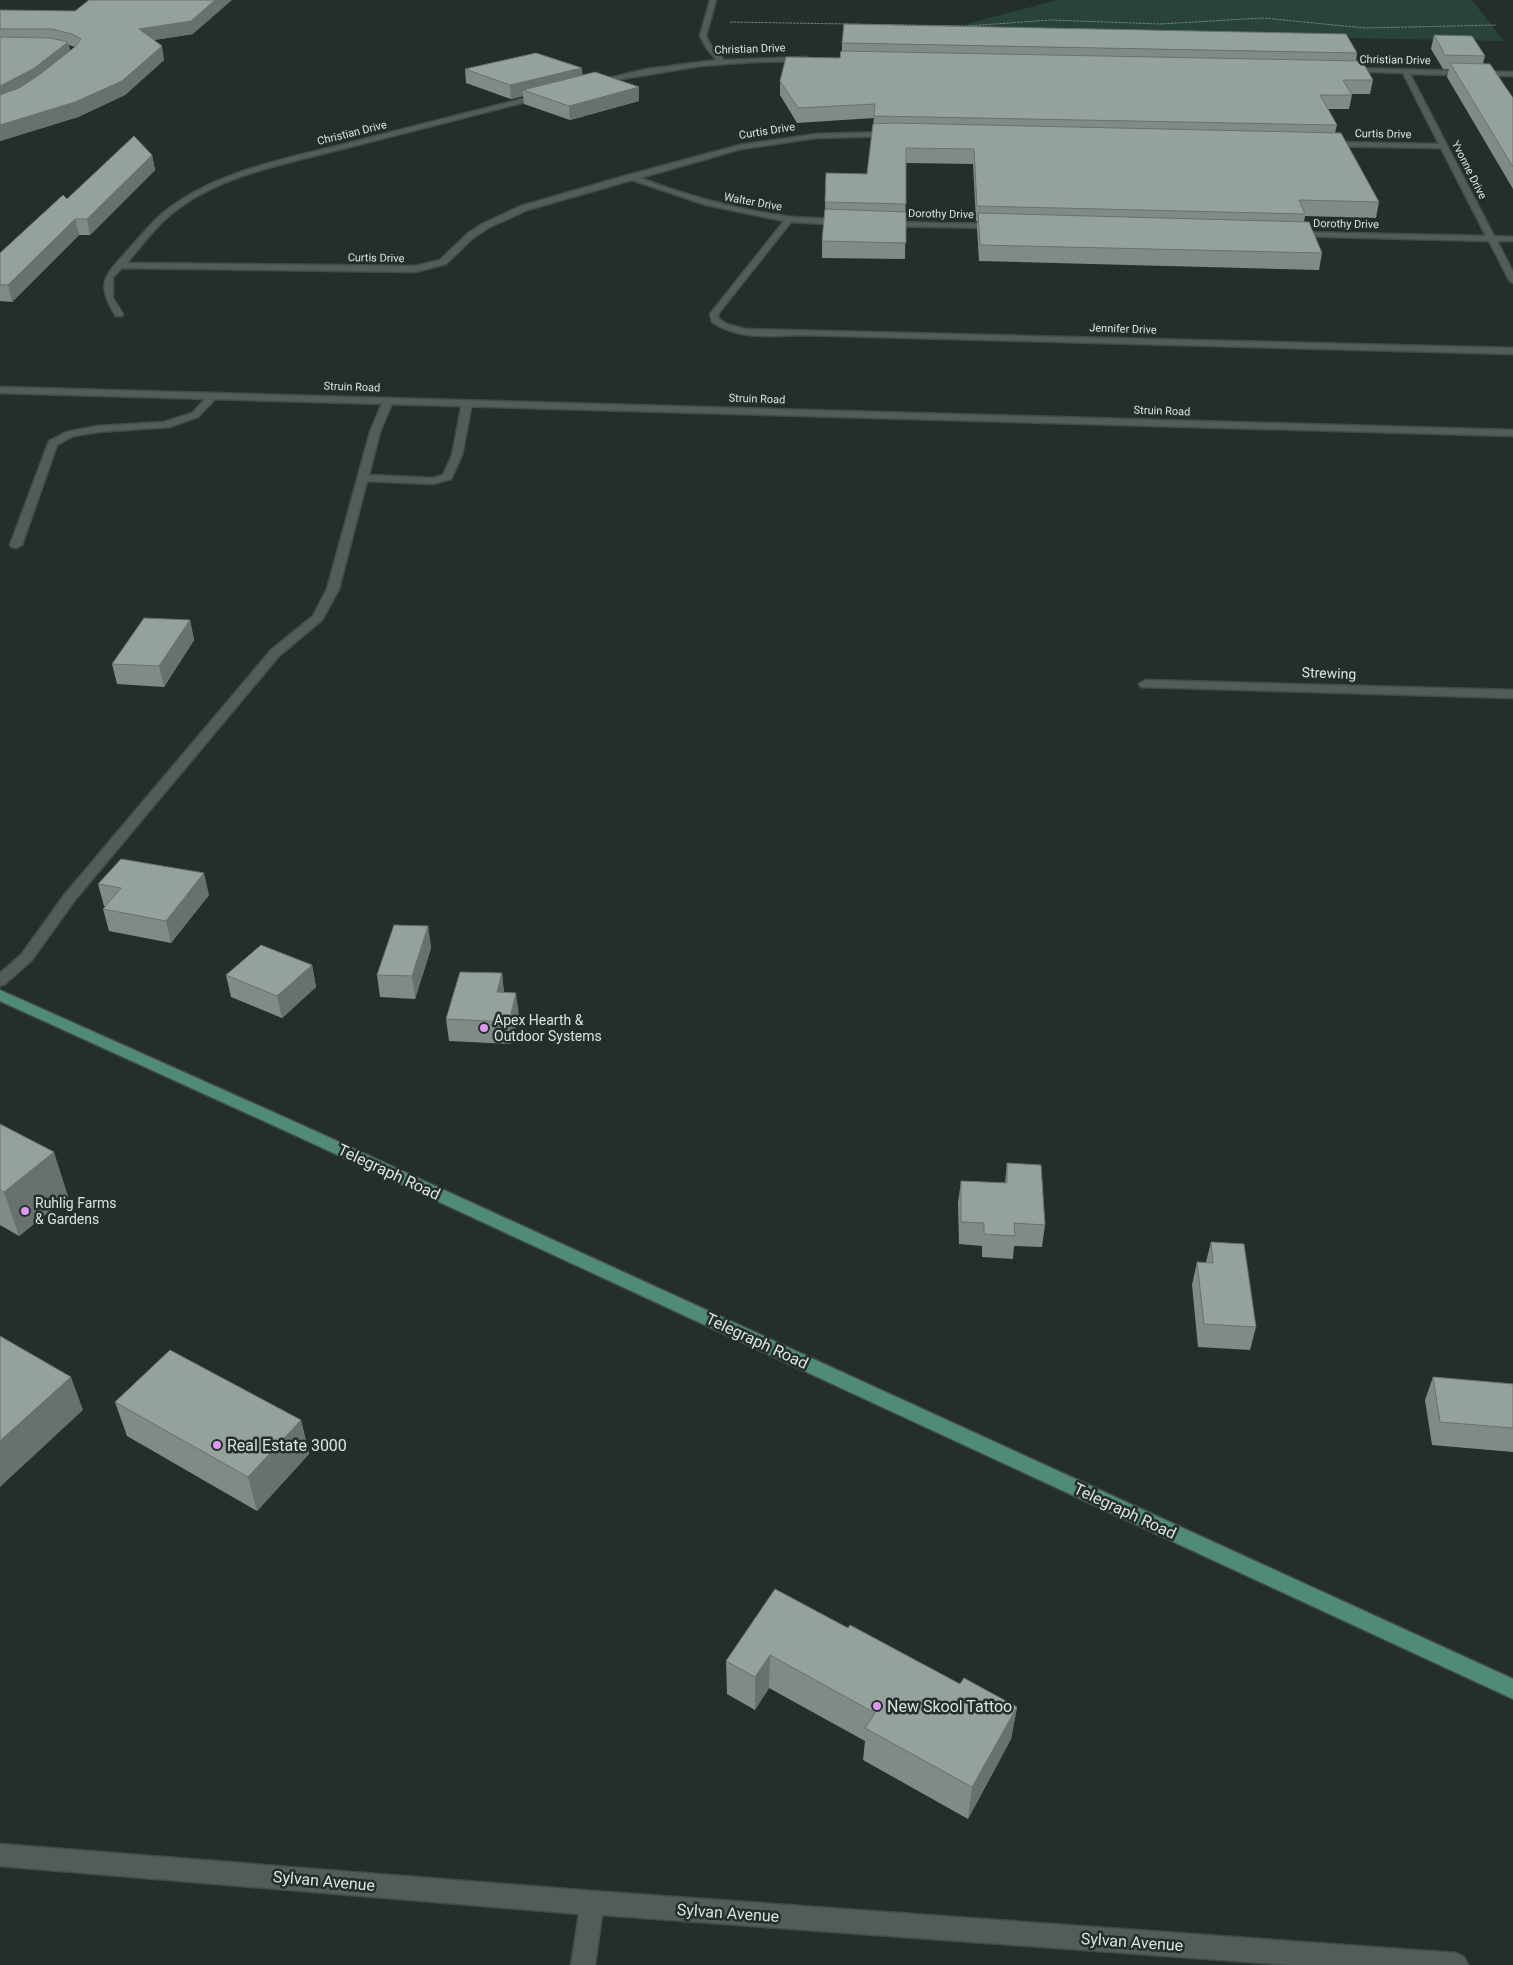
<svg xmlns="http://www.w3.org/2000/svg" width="1513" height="1965" font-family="Roboto,sans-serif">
	<rect width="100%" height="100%" fill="#242e2a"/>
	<path fill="#284439" d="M1057 0H1472L1504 41 933 30 963 25Z"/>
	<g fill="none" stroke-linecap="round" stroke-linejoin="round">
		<defs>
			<g id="lane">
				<path d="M213 393 218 396 198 417 169 427 98 432 73 436 57 445 22 545 16 548 12 547 10 545 49 441 66 432 98 426 164 422 192 413 210 394Z"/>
				<path d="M388 398 393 401 380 432 369 475 433 478 443 475 452 455 462 403 467 400 472 403 462 455 452 477 451 479 433 484 367 481 339 589 322 620 279 656 75 900 31 961 5 984 0 986V973L21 955 65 894 271 650 313 616 327 589 370 432 383 401Z"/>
			</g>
			<g id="street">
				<path d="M710 0H716L706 36 712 47 724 60 807 57 810 59 807 61 753 62 700 66 592 84V82L647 69 717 60 707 49 700 36Z"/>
				<path d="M1347 68 1513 72V76L1410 74 1494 236 1513 237V241H1497L1513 272V283L1509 280 1489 241 1292 236 1291 234 1295 232 1486 236 1441 148 1325 146 1324 144 1328 142 1439 144 1403 73 1345 71 1344 70Z"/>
				<path d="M543 94 545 95V97C479 114 413 131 346 148 292 162 225 174 179 208 159 222 143 244 127 263L415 266 440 260 467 234 482 224 521 206 628 175 740 145 816 134 890 132 894 134 893 136 816 138 741 149 640 178C687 196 735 209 785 216 806 219 827 217 847 221V225H844L791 222 718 314 719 319 727 324 745 329 1513 348V354L800 335C769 336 739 340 712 322L710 314 784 221 706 205 632 180 527 210 488 228 473 238 446 264 415 272 122 268 113 277V298L123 314 122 316H116C94 282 106 275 129 249 143 234 157 215 175 204 224 170 288 158 345 144 411 127 477 110 543 94Z"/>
				<path d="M884 222 997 224 1001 226 997 228 887 226 883 224Z"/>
				<path d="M0 387 1513 430V436L0 393Z"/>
				<path d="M1145 680 1513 690V698L1141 687 1139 684Z"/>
				<path d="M0 1844 592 1891 1456 1953 1464 1957 1468 1965H1290L602 1915 595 1965H571L579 1914 0 1866Z"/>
			</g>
			<path id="primary" d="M0 990 302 1125 1513 1679V1699L290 1133 0 1001Z"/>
		</defs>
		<use href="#lane" stroke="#434b47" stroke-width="3"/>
		<use href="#street" stroke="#434b47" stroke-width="3"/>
		<use href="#primary" stroke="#434b47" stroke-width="3"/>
		<path stroke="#78807c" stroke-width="1" stroke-dasharray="2.5 1" stroke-linecap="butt" d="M730 22 967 26 1051 20 1160 24 1263 18 1365 28 1496 25"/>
		<use href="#lane" fill="#525d58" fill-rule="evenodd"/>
		<use href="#street" fill="#525d58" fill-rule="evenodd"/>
		<use href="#primary" fill="#508b75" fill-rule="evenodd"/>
	</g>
	<g fill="#808b86" fill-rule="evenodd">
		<path d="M0 10 193 34 154 40 164 60 125 95 78 117 0 141ZM69 45 75 47 70 51Z"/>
		<path d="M1434 35 1485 56 1483 63 1513 98V189L1447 77 1449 69H1443L1431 49Z"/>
		<path d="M842 43 1357 53 1356 61 1373 80 1370 94H1351L1352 95 1349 109H1328L1337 125 1335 133 1379 202 1376 218 1305 216 1304 222 1322 253 1319 270 979 261 977 229V221H976L973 164 906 163 905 259 822 258V241L825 209 826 173 867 174 874 118 797 123 780 95V81L840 58 842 51Z"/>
		<path d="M465 69 582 76 639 101 570 120 524 104 523 96 511 99 466 83Z"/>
		<path d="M152 155 155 170 90 235H79L12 302 0 301V253L67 199Z"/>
		<path d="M190 620 194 640 164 687 117 684 112 664Z"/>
		<path d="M98 884 209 895 171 943 109 931 103 909 106 906H104Z"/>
		<path d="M428 926 431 948 415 999 380 997 377 975Z"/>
		<path d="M312 965 316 987 282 1018 231 997 226 975Z"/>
		<path d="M502 973 504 993 519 1015 511 1044 449 1041 446 1019Z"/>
		<path d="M0 1124 68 1196 19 1236 0 1225Z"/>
		<path d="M1007 1163 1045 1225 1042 1247 1014 1246 1013 1259 982 1257V1246L959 1244 958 1203 961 1181 1005 1183Z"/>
		<path d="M1211 1242 1256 1327 1250 1350 1198 1347 1192 1285 1197 1262H1206Z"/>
		<path d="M1433 1377 1513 1384V1452L1432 1445 1425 1400Z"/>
		<path d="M115 1402 301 1420 309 1454 257 1511 127 1436Z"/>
		<path d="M848 1628 960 1684 1017 1707 1011 1739 968 1819 863 1760 865 1741 769 1688 755 1710 727 1694 726 1661Z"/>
	</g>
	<g fill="#68716d">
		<path d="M215 0H232L193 34 141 42 139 29Z"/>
		<path d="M68 42 71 55 0 102V86Z"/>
		<path d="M162 46 164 60 125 95 78 117 0 141V125Z"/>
		<path d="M582 68 583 82 523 90V96L511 99 510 85Z"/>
		<path d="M639 87V101L570 120 569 106Z"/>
		<path d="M152 155 155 170 90 235 87 219Z"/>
		<path d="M75 219 79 235 12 302 8 285Z"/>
		<path d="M190 620 194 640 164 687 159 666Z"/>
		<path d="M204 873 209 895 171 943 166 921Z"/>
		<path d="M428 926 431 948 415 999 412 976Z"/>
		<path d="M312 965 316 987 282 1018 277 996Z"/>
		<path d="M502 973 504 996 497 992Z"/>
		<path d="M516 993 519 1015 511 1044 509 1022Z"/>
		<path d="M54 1152 68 1196 19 1236 4 1192Z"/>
		<path d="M71 1377 83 1410 0 1487V1441Z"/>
		<path d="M301 1420 309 1454 257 1511 248 1477Z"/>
		<path d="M770 1655 769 1688 755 1710V1677Z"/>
		<path d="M1017 1707 1011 1739 968 1819 972 1787Z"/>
	</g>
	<g fill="#95a29c" stroke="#68716d">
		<path d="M89 0H215L191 21 139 29 162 46 122 81 75 102 0 125V95L19 88 39 75 76 46 81 39 72 34 52 29H0V10L75 11Z"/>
		<path d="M844 24 1346 34 1357 53 842 43Z"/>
		<path d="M1434 35 1472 36 1485 56 1445 55Z"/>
		<path d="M0 37 50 38 68 42 33 69 0 86Z"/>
		<path d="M841 51 1362 61 1373 80H1343L1352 95H1320L1337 125 874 116 875 104 798 108 780 81 786 57 840 58Z"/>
		<path d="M536 53 582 68 510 85 465 69Z"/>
		<path d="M1450 63 1490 64 1513 98V167Z"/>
		<path d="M595 72 639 87 569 106 523 90Z"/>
		<path d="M894 123 1341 133 1379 202 1299 200 1305 214 977 206 974 149 906 148V204L825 202 826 173 867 174 873 124Z"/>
		<path d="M134 136 152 155 87 219H75L8 285H0V253L63 195 67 199Z"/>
		<path d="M825 209 906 212V243L822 241Z"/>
		<path d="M978 213 1309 222 1322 253 980 245Z"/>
		<path d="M144 618 190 620 159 666 112 664Z"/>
		<path d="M121 859 204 873 166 921 103 909 121 888 98 884Z"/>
		<path d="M394 925 428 926 412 976 377 975Z"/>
		<path d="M261 945 312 965 277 996 226 975Z"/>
		<path d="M460 972 502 973 497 992 516 993 509 1022 446 1019Z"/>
		<path d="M0 1124 54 1152 4 1192 0 1190Z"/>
		<path d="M1007 1163 1041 1165 1045 1225 1014 1223 1015 1236 984 1234V1223L961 1222V1181L1007 1183Z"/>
		<path d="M1211 1242 1244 1244 1256 1327 1204 1324 1197 1262 1213 1263Z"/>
		<path d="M0 1336 71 1377 0 1441Z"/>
		<path d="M170 1350 301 1420 248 1477 115 1402Z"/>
		<path d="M1433 1377 1513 1384V1428L1440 1422Z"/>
		<path d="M775 1589 848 1628 850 1625 960 1684 964 1678 1017 1707 972 1787 865 1728 875 1713 770 1655 755 1677 726 1661Z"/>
	</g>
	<g fill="#db99f5" stroke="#242e2a" stroke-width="2">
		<circle cx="484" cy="1028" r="5"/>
		<circle cx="25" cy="1211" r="5"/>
		<circle cx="217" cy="1445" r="5"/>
		<circle cx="877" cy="1706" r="5"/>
	</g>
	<g text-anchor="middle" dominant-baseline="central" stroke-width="5" stroke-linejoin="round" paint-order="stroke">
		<g font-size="11" fill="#dce2df" stroke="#242e2a">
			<text transform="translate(750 49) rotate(-2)">Christian Drive</text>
			<text transform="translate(1395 60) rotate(1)">Christian Drive</text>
			<text transform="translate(767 131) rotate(-9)">Curtis Drive</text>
			<text transform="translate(352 133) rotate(-14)">Christian Drive</text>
			<text transform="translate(1383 134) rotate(1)">Curtis Drive</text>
			<text transform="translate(1469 170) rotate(63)">Yvonne Drive</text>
			<text transform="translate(753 202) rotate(10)">Walter Drive</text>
			<text transform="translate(941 214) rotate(1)">Dorothy Drive</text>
			<text transform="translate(1346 224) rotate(1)">Dorothy Drive</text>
			<text transform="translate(376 258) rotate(1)">Curtis Drive</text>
			<text transform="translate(1123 329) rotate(2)">Jennifer Drive</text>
			<text transform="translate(352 387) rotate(2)">Struin Road</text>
			<text transform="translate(757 399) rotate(2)">Struin Road</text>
			<text transform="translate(1162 411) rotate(2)">Struin Road</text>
		</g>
		<g font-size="14" fill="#dce2df" stroke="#242e2a">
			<text transform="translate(1329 673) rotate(2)">Strewing</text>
		</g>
		<g font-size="14" fill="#dce2df" stroke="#242e2a" text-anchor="start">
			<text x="494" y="1020">Apex Hearth &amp;<tspan x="494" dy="16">Outdoor Systems</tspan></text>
			<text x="35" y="1203">Ruhlig Farms<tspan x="35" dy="16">&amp; Gardens</tspan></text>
		</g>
		<g font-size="16" fill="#dce2df" stroke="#242e2a">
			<text transform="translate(389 1172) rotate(25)">Telegraph Road</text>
			<text transform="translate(757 1341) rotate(25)">Telegraph Road</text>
			<text transform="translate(1125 1511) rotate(25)">Telegraph Road</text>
			<text transform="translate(324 1881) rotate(5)">Sylvan Avenue</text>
			<text transform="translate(728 1913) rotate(4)">Sylvan Avenue</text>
			<text transform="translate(1132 1942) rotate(4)">Sylvan Avenue</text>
		</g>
		<g font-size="16" fill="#dce2df" stroke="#242e2a" text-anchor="start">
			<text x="227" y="1445">Real Estate 3000</text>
			<text x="887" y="1706">New Skool Tattoo</text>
		</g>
	</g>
</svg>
